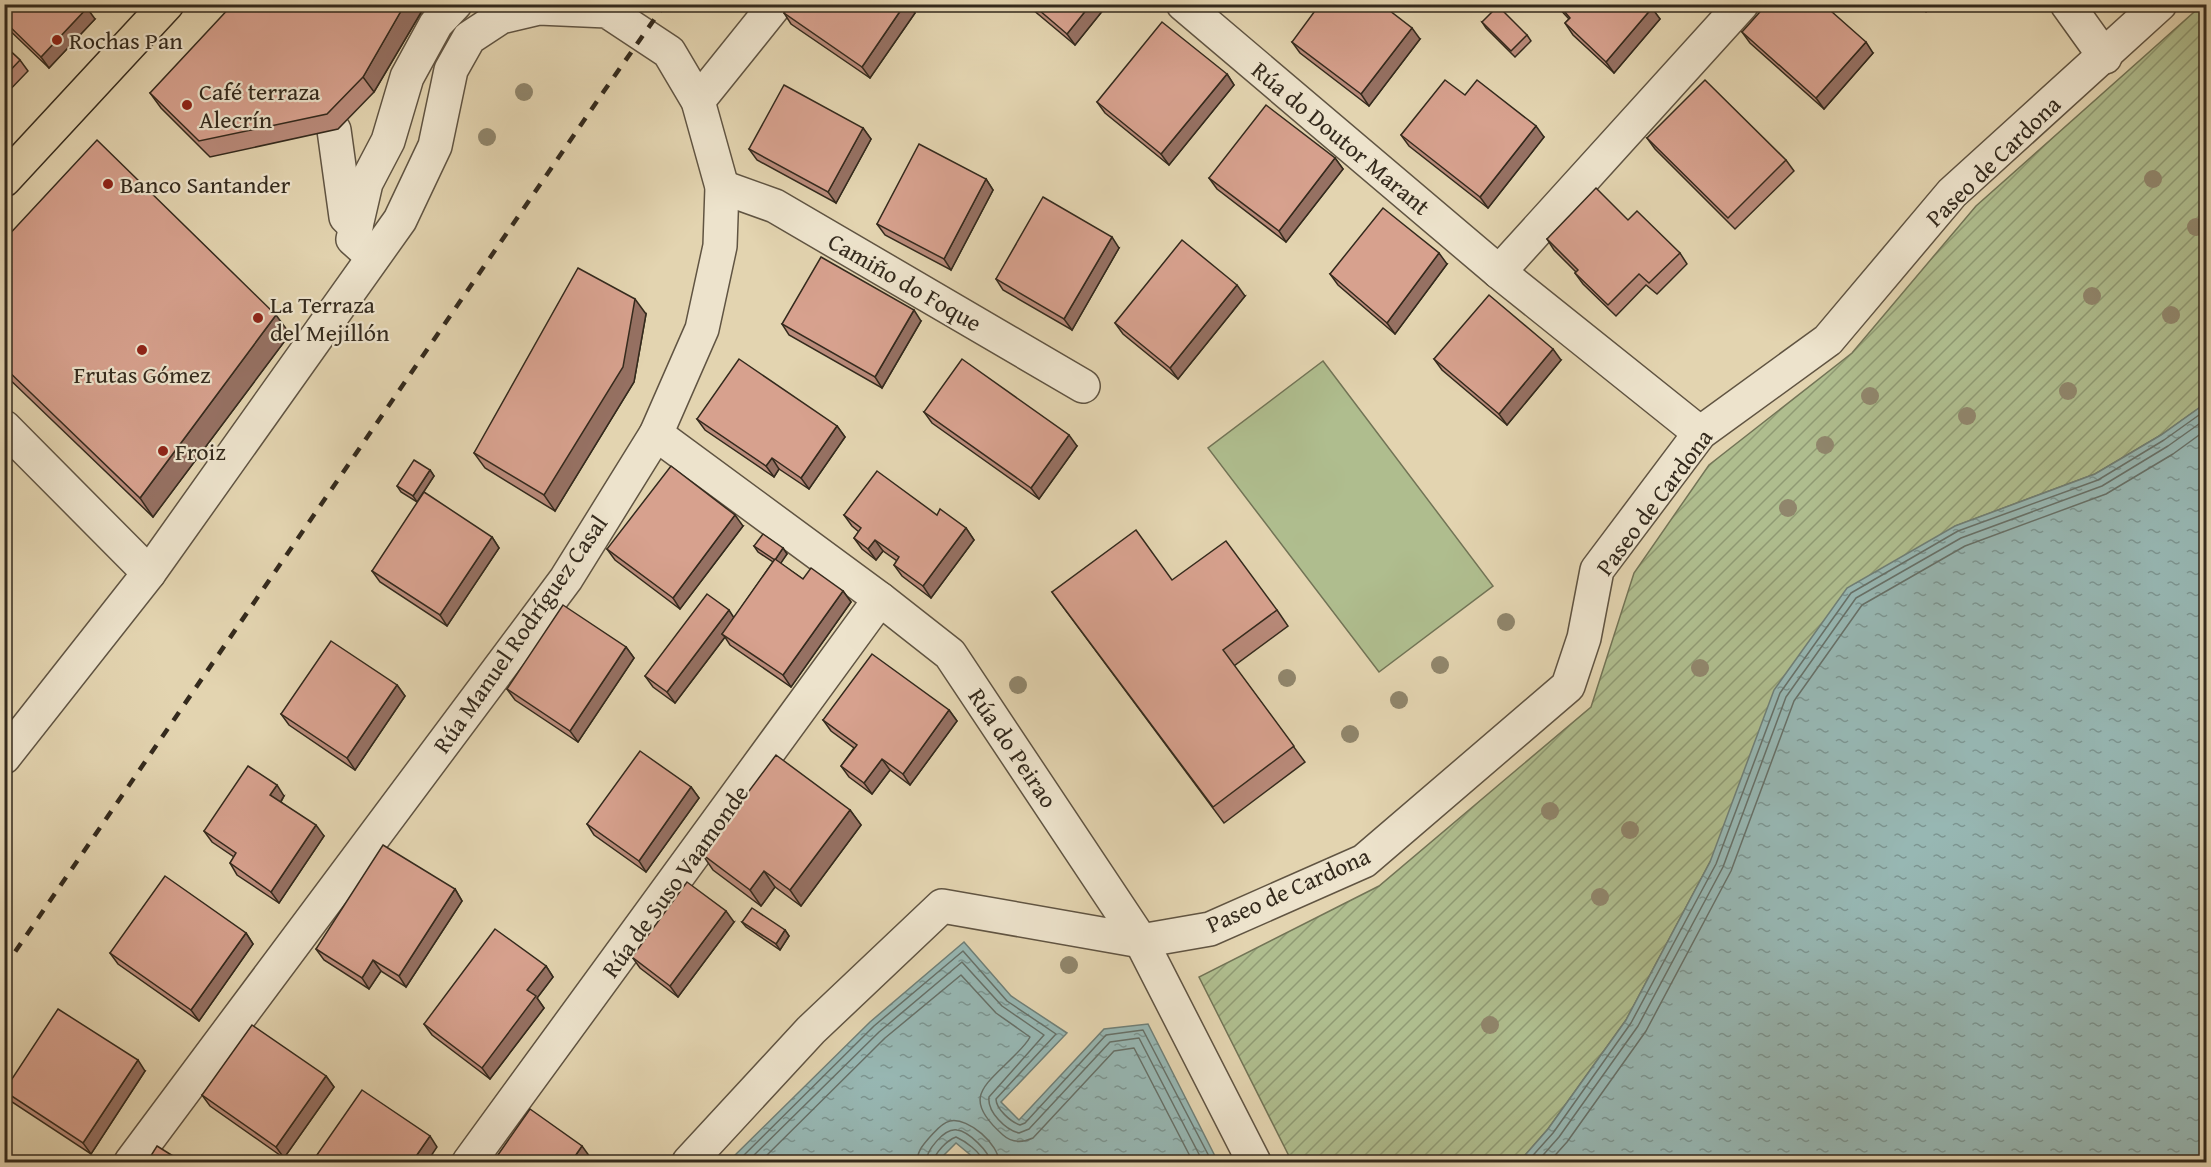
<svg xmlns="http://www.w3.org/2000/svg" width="2211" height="1167" font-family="'Gentium Book Plus',serif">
	<defs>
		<pattern id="garden-furrows" width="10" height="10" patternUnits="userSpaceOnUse" patternTransform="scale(1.5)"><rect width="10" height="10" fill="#afbd8e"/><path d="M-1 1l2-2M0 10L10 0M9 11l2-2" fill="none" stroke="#8f9a73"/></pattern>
		<pattern id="water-ripples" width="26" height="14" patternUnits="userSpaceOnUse" patternTransform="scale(1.5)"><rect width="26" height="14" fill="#97b7b3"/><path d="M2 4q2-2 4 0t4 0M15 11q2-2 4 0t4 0" fill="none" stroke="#7c9591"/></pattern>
	</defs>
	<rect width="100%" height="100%" fill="#e3d4b0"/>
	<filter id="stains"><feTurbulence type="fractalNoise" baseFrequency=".00333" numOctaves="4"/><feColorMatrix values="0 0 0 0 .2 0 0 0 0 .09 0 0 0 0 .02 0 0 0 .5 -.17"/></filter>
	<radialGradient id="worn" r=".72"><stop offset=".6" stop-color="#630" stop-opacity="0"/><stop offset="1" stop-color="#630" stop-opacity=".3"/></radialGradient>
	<path fill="url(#garden-furrows)" stroke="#727456" stroke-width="1.5" d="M2202 5H2206V403L2161 435 2095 474 1955 526 1710 862 1626 1020 1548 1129 1519 1162H1292L1199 977 1379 886 1591 707 1634 573 1709 465 1852 353 1976 206Z"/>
	<path fill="#afbd8e" stroke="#727456" stroke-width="1.5" d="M1323 361 1493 586 1379 672 1208 448Z"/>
	<g fill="url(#water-ripples)" stroke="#6f7f77" stroke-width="1.5">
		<path d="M2206 403V1162H1519L1548 1129 1626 1020 1710 862 1774 690 1847 588 1955 526 2095 474 2161 435Z"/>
		<path d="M964 942 1011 996 1067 1033 1001 1102 1019 1120 1104 1029 1148 1024 1218 1162H979L956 1143 937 1162H728L870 1022Z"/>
	</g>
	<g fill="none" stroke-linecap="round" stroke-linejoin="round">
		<g stroke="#667068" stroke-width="1.5">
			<path d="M737 1162 874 1026 963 951 1007 1001 1056 1034 996 1099C996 1109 1011 1122 1020 1125L1025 1123 1106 1035 1143 1030 1212 1162"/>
			<path d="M747 1162 879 1032 962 962 1002 1006 1044 1035 989 1097C987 1112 1006 1130 1019 1133L1029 1129 1110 1042 1139 1038 1203 1162"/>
			<path d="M760 1162 885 1038 961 975 996 1013 1030 1037C1027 1043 1021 1049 1016 1054 985 1086 960 1097 1003 1135 1012 1143 1022 1143 1033 1138L1114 1051 1134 1048 1193 1162"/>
			<path d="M917 1162C917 1152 922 1146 929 1138 935 1132 941 1123 950 1121 969 1117 999 1145 999 1162"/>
			<path d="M926 1162C926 1151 944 1128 957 1130 968 1131 990 1152 990 1162"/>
			<path d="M933 1162C935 1153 947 1140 956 1137 965 1141 981 1152 983 1162"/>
			<path d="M1527 1162 1553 1133 1631 1023 1716 864 1780 693 1851 593 1958 531 2098 480 2164 440 2206 410"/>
			<path d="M1537 1162 1559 1137 1638 1026 1723 867 1786 697 1856 598 1961 538 2102 486 2168 446 2206 419"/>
			<path d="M1549 1162 1567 1142 1646 1031 1731 871 1794 701 1862 605 1965 546 2106 494 2173 454 2206 430"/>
		</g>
		<defs>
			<g id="minor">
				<path d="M1183 4 1499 272 1700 433"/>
				<path d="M2067 4 2105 57"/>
				<path d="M698 101 776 4"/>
				<path d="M334 130 346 217 356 227"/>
				<path d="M722 187 775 206 1083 386"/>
				<path d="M373 257 353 239 366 183 388 141 407 77 436 24 455 4"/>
				<path d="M1499 272 1742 4"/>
				<path d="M4 427 149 573 400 220 435 146 451 70 469 38 501 17 539 8 607 11 669 52 698 101 722 187 720 246 702 329 656 434 566 579 131 1162"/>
				<path d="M656 434 880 599 950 654 1141 941 1254 1162"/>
				<path d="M4 757 149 573"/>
				<path d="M469 1162 880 599"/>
				<path d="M689 1162 811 1030 942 906 1141 941 1210 929 1364 861 1568 686 1584 638 1597 570 1700 433 1828 340 1952 193 2160 4"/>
			</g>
			<path id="major" d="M4 180 167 4"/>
		</defs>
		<use href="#minor" stroke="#605442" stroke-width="36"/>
		<use href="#major" stroke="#342a1d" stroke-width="36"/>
		<use href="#minor" stroke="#ede3cc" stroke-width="33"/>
		<use href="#major" stroke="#e3d4b0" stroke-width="33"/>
		<path stroke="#342a1d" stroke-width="4.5" stroke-dasharray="10 10" stroke-linecap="butt" d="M4 968 604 91 665 4"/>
	</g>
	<g fill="#90866c">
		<circle cx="524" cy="92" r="9"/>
		<circle cx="487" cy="137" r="9"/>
		<circle cx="2153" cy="179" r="9"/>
		<circle cx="2196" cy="227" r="9"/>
		<circle cx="2092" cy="296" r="9"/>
		<circle cx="2171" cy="315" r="9"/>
		<circle cx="2068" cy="391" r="9"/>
		<circle cx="1870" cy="396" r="9"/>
		<circle cx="1967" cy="416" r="9"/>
		<circle cx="1825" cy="445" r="9"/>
		<circle cx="1788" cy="508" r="9"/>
		<circle cx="1506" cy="622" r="9"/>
		<circle cx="1440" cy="665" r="9"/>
		<circle cx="1700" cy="668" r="9"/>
		<circle cx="1287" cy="678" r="9"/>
		<circle cx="1018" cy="685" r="9"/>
		<circle cx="1399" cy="700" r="9"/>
		<circle cx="1350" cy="734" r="9"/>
		<circle cx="1550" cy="811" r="9"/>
		<circle cx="1630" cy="830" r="9"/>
		<circle cx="1600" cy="897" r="9"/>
		<circle cx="1069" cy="965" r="9"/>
		<circle cx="1490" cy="1025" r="9"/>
	</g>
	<g fill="#b98a7a" stroke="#342a1d" stroke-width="1.5">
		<path d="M4 4 95 19 49 68 4 25Z"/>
		<path d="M426 4 374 92 338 129 210 157 161 108 150 93Z"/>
		<path d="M790 4H908L915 13 870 78 791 24 784 13Z"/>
		<path d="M1026 4H1108L1075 45Z"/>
		<path d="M1555 4H1648L1660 19 1614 73 1573 35 1565 23 1569 19Z"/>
		<path d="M1918 4H1933L1926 12Z"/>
		<path d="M1482 22 1527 35 1531 41 1515 57 1486 28Z"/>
		<path d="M1742 32 1873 53 1824 109 1750 43Z"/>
		<path d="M1420 39 1369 106 1300 53 1292 42Z"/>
		<path d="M4 45 20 60 28 71 4 96Z"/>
		<path d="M1227 74 1234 85 1169 165 1105 113 1097 102Z"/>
		<path d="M1465 95 1544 137 1488 208 1409 146 1401 135Z"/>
		<path d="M863 128 871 139 836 203 757 160 749 149Z"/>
		<path d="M1647 138 1786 160 1794 171 1735 229 1655 149Z"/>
		<path d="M1335 158 1343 169 1286 242 1217 189 1209 178Z"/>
		<path d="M986 179 993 190 951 270 885 235 877 224Z"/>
		<path d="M1628 220 1680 253 1687 264 1657 294 1646 285 1616 316 1583 284 1575 273 1576 272 1554 250 1547 239Z"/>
		<path d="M4 240 290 334 153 517 4 374Z"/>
		<path d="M1119 248 1072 330 1003 290 996 279Z"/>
		<path d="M1447 264 1395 334 1338 285 1330 274Z"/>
		<path d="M1245 296 1178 379 1123 334 1115 323Z"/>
		<path d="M646 314 634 382 555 511 485 468 474 453Z"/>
		<path d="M921 321 882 388 789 335 782 324Z"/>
		<path d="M1434 359 1561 360 1507 425 1442 370Z"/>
		<path d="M924 412 1077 446 1039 499 932 423Z"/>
		<path d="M697 419 837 426 845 437 809 489 779 469 774 477 705 430Z"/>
		<path d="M430 470 434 476 417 502 401 492 397 486Z"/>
		<path d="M844 515H937L966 528 974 540 931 598 902 576 894 565 897 561 883 551 876 560 862 549 854 538 859 532 852 526Z"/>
		<path d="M743 526 680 609 615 560 607 549Z"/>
		<path d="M492 537 499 548 447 626 380 582 372 571Z"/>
		<path d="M754 546 783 548 787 554 780 563 803 579 843 591 851 602 791 687 730 645 725 637 675 703 653 687 645 676 734 618 773 562 758 552Z"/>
		<path d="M1172 580 1277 610 1288 626 1234 666 1305 762 1224 823 1052 592Z"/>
		<path d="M626 647 634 658 578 742 515 700 507 689Z"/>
		<path d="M397 685 405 696 355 770 289 725 281 714Z"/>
		<path d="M949 710 957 721 910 785 890 770 872 794 849 777 841 766 854 748 831 731 823 720Z"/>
		<path d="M691 787 699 798 646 872 594 835 587 824Z"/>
		<path d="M284 796 281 802 324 836 279 903 237 875 230 863 234 857 212 842 204 831Z"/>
		<path d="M850 810 861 825 801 906 775 887 761 906 713 870 702 854Z"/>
		<path d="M455 889 462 901 406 987 381 971 369 989 324 960 316 949Z"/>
		<path d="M734 922 678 997 640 968 632 957Z"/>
		<path d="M742 922 785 930 789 936 780 950 746 927Z"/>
		<path d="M246 933 253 944 199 1021 118 964 110 953Z"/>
		<path d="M546 966 553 977 537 998 544 1008 490 1079 432 1035 424 1024Z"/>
		<path d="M145 1071 91 1154 12 1102 4 1091Z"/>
		<path d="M326 1076 334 1087 284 1158 210 1106 202 1095Z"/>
	</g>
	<g fill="#967163" stroke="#342a1d" stroke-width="1.5">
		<path d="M405 4H426L374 92 363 77Z"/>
		<path d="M905 4H908L915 13 870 78 862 67Z"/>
		<path d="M1091 4H1108L1075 45 1067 34Z"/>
		<path d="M87 8 95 19 49 68 41 57Z"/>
		<path d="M1652 8 1660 19 1614 73 1606 62Z"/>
		<path d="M1412 28 1420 39 1369 106 1361 94Z"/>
		<path d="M1866 42 1873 53 1824 109 1816 98Z"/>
		<path d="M1227 74 1234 85 1169 165 1161 154Z"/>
		<path d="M1536 126 1544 137 1488 208 1480 197Z"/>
		<path d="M863 128 871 139 836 203 828 192Z"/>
		<path d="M1335 158 1343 169 1286 242 1279 231Z"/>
		<path d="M986 179 993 190 951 270 944 259Z"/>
		<path d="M1112 237 1119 248 1072 330 1064 319Z"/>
		<path d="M1439 253 1447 264 1395 334 1387 323Z"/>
		<path d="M1237 285 1245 296 1178 379 1170 368Z"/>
		<path d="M635 299 646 314 634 382 555 511 544 495Z"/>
		<path d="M914 310 921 321 882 388 875 377Z"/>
		<path d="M276 315 290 334 153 517 140 498Z"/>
		<path d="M1553 349 1561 360 1507 425 1499 414Z"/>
		<path d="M837 426 845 437 809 489 801 478Z"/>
		<path d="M1069 435 1077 446 1039 499 1031 488Z"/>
		<path d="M772 458 779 469 774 477 766 466Z"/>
		<path d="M430 470 434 476 417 502 413 496Z"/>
		<path d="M735 515 743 526 680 609 673 598Z"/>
		<path d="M966 528 974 540 931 598 923 586Z"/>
		<path d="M492 537 499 548 447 626 440 615Z"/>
		<path d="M875 540 883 551 876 560 868 549Z"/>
		<path d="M783 548 787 554 779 566 775 560Z"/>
		<path d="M843 591 851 602 791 687 783 675Z"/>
		<path d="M729 610 736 621 722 634 725 637 675 703 667 692Z"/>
		<path d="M626 647 634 658 578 742 570 731Z"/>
		<path d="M397 685 405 696 355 770 347 758Z"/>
		<path d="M949 710 957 721 910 785 903 774Z"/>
		<path d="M882 759 890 770 872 794 864 783Z"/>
		<path d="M277 785 284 796 278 806 270 795Z"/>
		<path d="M691 787 699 798 646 872 639 861Z"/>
		<path d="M850 810 861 825 801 906 790 890Z"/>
		<path d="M316 825 324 836 279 903 271 892Z"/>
		<path d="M764 871 775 887 761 906 750 890Z"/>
		<path d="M455 889 462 901 406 987 399 976Z"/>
		<path d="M726 911 734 922 678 997 670 986Z"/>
		<path d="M785 930 789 936 780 950 776 944Z"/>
		<path d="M246 933 253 944 199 1021 191 1010Z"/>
		<path d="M373 960 381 971 369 989 362 978Z"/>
		<path d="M546 966 553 977 537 998 544 1008 490 1079 482 1068 527 990Z"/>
		<path d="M138 1060 145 1071 91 1154 83 1143Z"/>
		<path d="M326 1076 334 1087 284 1158 276 1147Z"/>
		<path d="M430 1136 437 1147 427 1162H412Z"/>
		<path d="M582 1146 590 1157 586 1162H571Z"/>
	</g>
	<g fill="#d7a18e" stroke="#342a1d" stroke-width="1.5">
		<path d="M4 4H84L87 8 41 57 4 21Z"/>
		<path d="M233 4H405L363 77 327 114 199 141 150 93Z"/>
		<path d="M790 4H905L862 67 784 13Z"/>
		<path d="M1032 4H1091L1067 34Z"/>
		<path d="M1320 4H1381L1412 28 1361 94 1292 42Z"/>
		<path d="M1558 4H1648L1652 8 1606 62 1565 23 1570 18Z"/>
		<path d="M1767 4H1823L1866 42 1816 98 1742 32Z"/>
		<path d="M1498 6 1527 35 1511 51 1482 22Z"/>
		<path d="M1162 22 1227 74 1161 154 1097 102Z"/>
		<path d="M4 45 20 60 4 77Z"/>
		<path d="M1445 80 1465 95 1477 80 1536 126 1480 197 1401 135Z"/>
		<path d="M1705 80 1786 160 1728 218 1647 138Z"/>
		<path d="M784 85 863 128 828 192 749 149Z"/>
		<path d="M1266 105 1335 158 1279 231 1209 178Z"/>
		<path d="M97 140 276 315 140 498 4 367V240Z"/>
		<path d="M919 144 986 179 944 259 877 224Z"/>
		<path d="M1596 188 1628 220 1637 211 1680 253 1649 283 1639 274 1608 305 1575 273 1578 270 1547 239Z"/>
		<path d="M1043 197 1112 237 1064 319 996 279Z"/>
		<path d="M1383 208 1439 253 1387 323 1330 274Z"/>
		<path d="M1182 240 1237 285 1170 368 1115 323Z"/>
		<path d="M821 257 914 310 875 377 782 324Z"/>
		<path d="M578 268 635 299 623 367 544 495 474 453Z"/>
		<path d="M1489 295 1553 349 1499 414 1434 359Z"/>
		<path d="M739 359 837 426 801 478 772 458 766 466 697 419Z"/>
		<path d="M962 359 1069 435 1031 488 924 412Z"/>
		<path d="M414 460 430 470 413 496 397 486Z"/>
		<path d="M671 466 735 515 673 598 607 549Z"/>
		<path d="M877 471 937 515 940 509 966 528 923 586 894 565 899 557 875 540 868 549 854 538 861 528 844 515Z"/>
		<path d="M424 492 492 537 440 615 372 571Z"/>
		<path d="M1136 530 1172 580 1226 541 1277 610 1223 650 1294 746 1213 807 1052 592Z"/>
		<path d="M763 534 783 548 775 560 754 546Z"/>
		<path d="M775 559 803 579 811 568 843 591 783 675 722 634Z"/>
		<path d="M707 594 729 610 667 692 645 676Z"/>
		<path d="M563 605 626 647 570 731 507 689Z"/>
		<path d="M331 641 397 685 347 758 281 714Z"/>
		<path d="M872 654 949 710 903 774 882 759 864 783 841 766 857 745 823 720Z"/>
		<path d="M640 751 691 787 639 861 587 824Z"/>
		<path d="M776 755 850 810 790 890 764 871 750 890 702 854Z"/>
		<path d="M248 766 277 785 270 795 316 825 271 892 230 863 236 853 204 831Z"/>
		<path d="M383 845 455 889 399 976 373 960 362 978 316 949Z"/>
		<path d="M165 876 246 933 191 1010 110 953Z"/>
		<path d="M687 882 726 911 670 986 632 957Z"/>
		<path d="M752 908 785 930 776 944 742 922Z"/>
		<path d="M495 929 546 966 527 990 536 996 482 1068 424 1024Z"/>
		<path d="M58 1009 138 1060 83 1143 4 1091Z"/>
		<path d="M252 1025 326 1076 276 1147 202 1095Z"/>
		<path d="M362 1090 430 1136 412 1162H312Z"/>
		<path d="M530 1109 582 1146 571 1162H493Z"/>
		<path d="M157 1146 181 1161 180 1162H147Z"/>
	</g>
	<g fill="#8f2418" stroke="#ede3cc" stroke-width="2">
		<circle cx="57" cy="40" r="6"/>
		<circle cx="187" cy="105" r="6"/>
		<circle cx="108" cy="184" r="6"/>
		<circle cx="258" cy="318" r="6"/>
		<circle cx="142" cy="350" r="6"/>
		<circle cx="163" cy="451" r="6"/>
	</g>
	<g text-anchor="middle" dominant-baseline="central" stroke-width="4.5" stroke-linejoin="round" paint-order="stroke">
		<g font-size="24" fill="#342a1d" stroke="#ede3cc" text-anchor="start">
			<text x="69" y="40">Rochas Pan</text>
			<text x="199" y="91">Café terraza<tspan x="199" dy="28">Alecrín</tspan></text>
			<text x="120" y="184">Banco Santander</text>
			<text x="270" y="304">La Terraza<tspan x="270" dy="28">del Mejillón</tspan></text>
			<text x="142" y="374" text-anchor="middle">Frutas Gómez</text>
			<text x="175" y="451">Froiz</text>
		</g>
		<g font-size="24" fill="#342a1d" stroke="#ede3cc">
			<text transform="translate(1341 138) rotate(40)">Rúa do Doutor Marant</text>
			<text transform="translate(1993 161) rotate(-44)">Paseo de Cardona</text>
			<text transform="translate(905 282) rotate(30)">Camiño do Foque</text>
			<text transform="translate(1654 502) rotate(-53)">Paseo de Cardona</text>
			<text transform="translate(520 634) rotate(-55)">Rúa Manuel Rodríguez Casal</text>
			<text transform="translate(1013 748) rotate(56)">Rúa do Peirao</text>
			<text transform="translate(675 881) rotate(-54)">Rúa de Suso Vaamonde</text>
			<text transform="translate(1288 890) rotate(-24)">Paseo de Cardona</text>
		</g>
	</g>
	<rect width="2211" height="1167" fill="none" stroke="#e3d4b0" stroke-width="24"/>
	<rect x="6" y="6" width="2199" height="1155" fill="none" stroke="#342a1d" stroke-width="3"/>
	<rect x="12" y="12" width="2187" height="1143" fill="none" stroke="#342a1d" stroke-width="1.5"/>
	<rect width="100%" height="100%" filter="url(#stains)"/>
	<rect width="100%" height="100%" fill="url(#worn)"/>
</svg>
